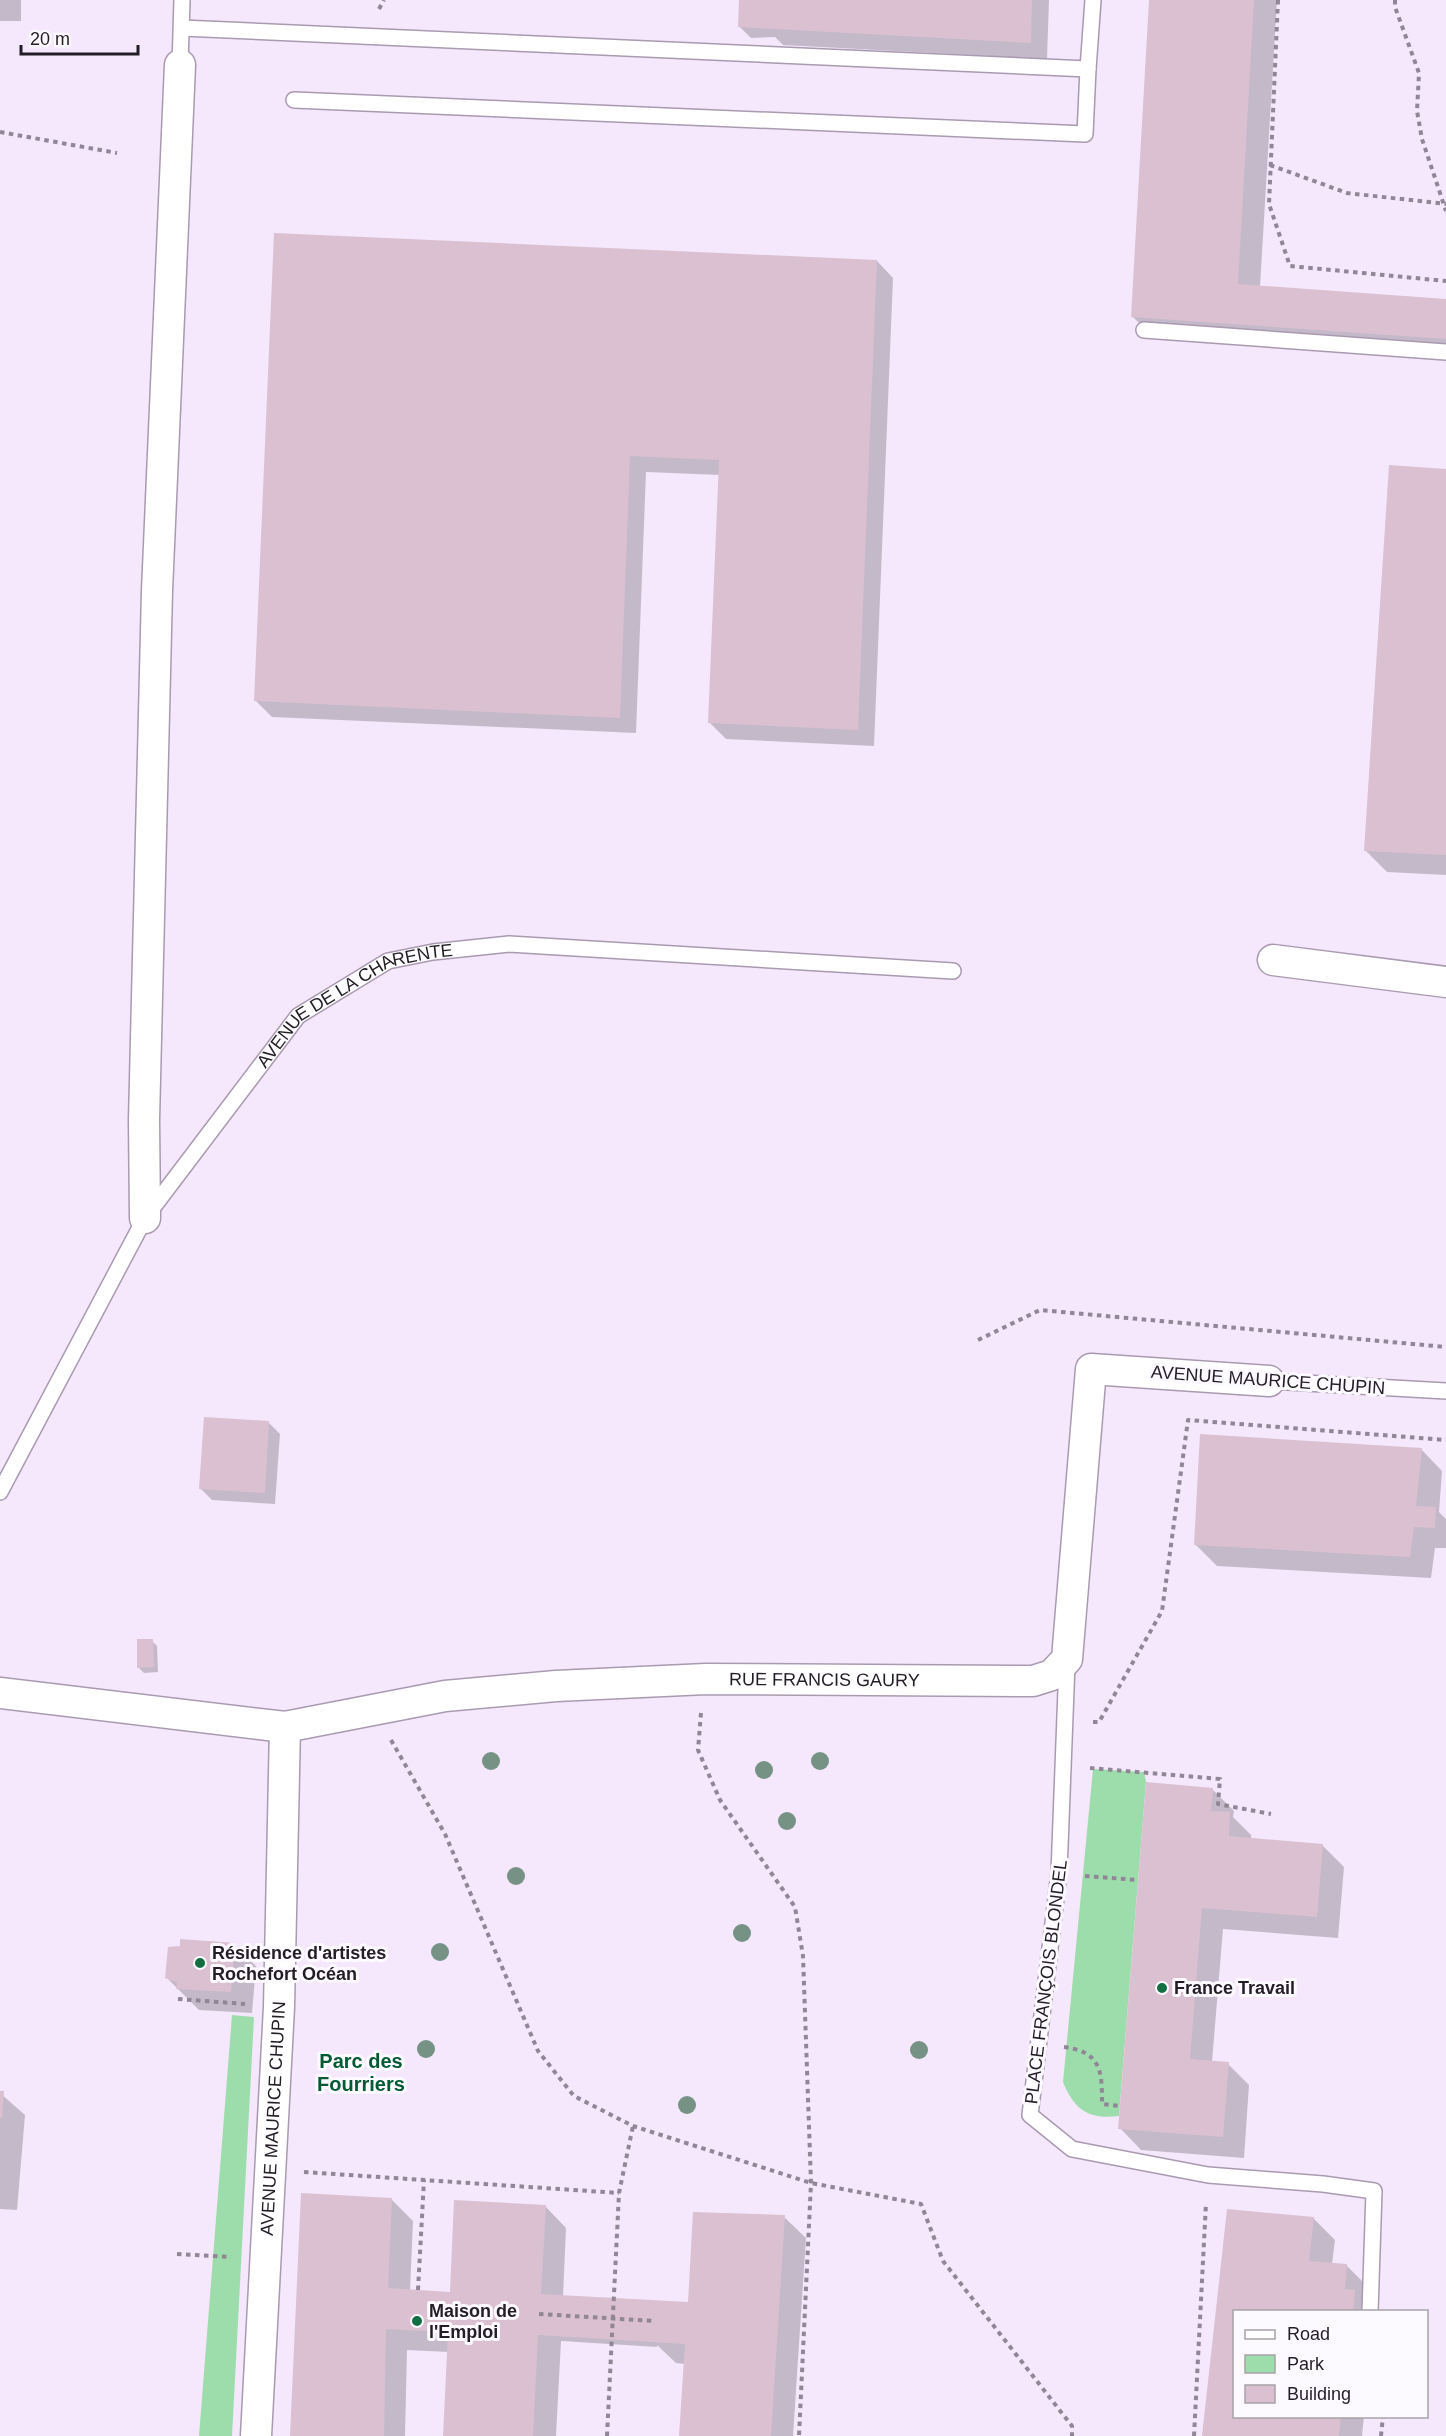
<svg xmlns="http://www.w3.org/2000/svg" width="1446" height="2436" font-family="Helvetica,sans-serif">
	<rect width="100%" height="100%" fill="#f5e8fc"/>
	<g fill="#9dddac">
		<path d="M1093 1769 1144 1772 1146 1782 1119 2116C1088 2120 1074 2109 1063 2082Z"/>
		<path d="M232 2015 254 2017 232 2436H199Z"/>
	</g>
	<g fill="#0003">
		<rect x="0" y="0" width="21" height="21"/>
		<path d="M741 0H1049L1047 59 783 45 775 37 751 38 739 26Z"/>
		<path d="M1150 0H1277L1260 287 1446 300V358L1154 338 1132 316Z"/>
		<path d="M877 261 893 278 874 746 726 739 710 723 720 475 646 472 636 733 272 717 255 700Z"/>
		<path d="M1446 471V875L1387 872 1365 850Z"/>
		<path d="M269 1423 280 1434 275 1504 212 1500 201 1489Z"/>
		<path d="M1421 1449 1442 1471 1439 1512 1446 1519V1548H1435L1431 1578 1217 1566 1196 1545Z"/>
		<path d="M152 1641 157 1646 158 1672 144 1673 139 1668Z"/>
		<path d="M1212 1789 1234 1811 1233 1817 1251 1835V1839L1322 1845 1344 1867 1338 1938 1223 1929 1212 2062 1228 2064 1249 2085 1244 2158 1141 2150 1120 2128Z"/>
		<path d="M234 1944 256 1966 252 2013 199 2010 166 1977Z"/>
		<path d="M0 2093 25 2115 17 2210 0 2209Z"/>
		<path d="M391 2199 413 2221 410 2291 451 2293 545 2206 566 2228 563 2297 689 2304 784 2217 806 2238 793 2436H681L685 2364 676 2363 657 2345V2347L561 2341 556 2436H444L449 2352 407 2350 405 2436H292Z"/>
		<path d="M1229 2210 1313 2218 1335 2240 1332 2264 1347 2266 1368 2287 1375 2312H1234V2416H1364L1362 2436H1204Z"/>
	</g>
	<g fill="#dac0d1">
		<path d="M739 0H1032L1031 43 738 27Z"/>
		<path d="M1149 0H1254L1238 284 1446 299V339L1131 317Z"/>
		<path d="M274 233 877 260 858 730 708 723 719 460 630 456 620 718 254 701Z"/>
		<path d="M1389 465 1446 469V855L1364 851Z"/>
		<path d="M204 1417 269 1421 265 1493 199 1489Z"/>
		<path d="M1200 1434 1422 1448 1416 1506 1436 1507 1435 1528 1414 1527 1410 1557 1194 1545Z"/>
		<path d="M137 1639H153L154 1667 137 1668Z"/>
		<path d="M1146 1782 1213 1788 1211 1811 1230 1812 1229 1836 1323 1844 1317 1917 1202 1908 1190 2059 1229 2062 1223 2137 1118 2129Z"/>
		<path d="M180 1939 235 1943 231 1992 176 1989 177 1982 165 1978 168 1947 180 1946Z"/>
		<path d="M0 2091H4L2 2118H0Z"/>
		<path d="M301 2193 392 2198 388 2288 450 2292 454 2200 546 2205 541 2294 688 2302 693 2212 785 2215 771 2436H679L685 2344 538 2335 533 2436H443L448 2332 386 2329 384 2436H290Z"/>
		<path d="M1227 2209 1314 2217 1309 2261 1347 2264 1345 2289 1355 2290 1353 2312H1234V2416H1341L1339 2436H1202Z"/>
	</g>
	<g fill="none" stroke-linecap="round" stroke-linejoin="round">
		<defs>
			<g id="lane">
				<path d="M182 28 1088 69 1093 0"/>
				<path d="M180 65 182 0"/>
				<path d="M294 100 1085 134 1088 69"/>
				<path d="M1144 330 1446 352"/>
				<path d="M1269 1381 1446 1391"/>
				<path id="s1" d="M0 1492 145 1218 298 1016 388 961 433 952 509 944 953 971"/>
				<path d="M1067 1663 1059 1873 1030 2115 1072 2149 1208 2175 1323 2184 1374 2191 1370 2312"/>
			</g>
			<g id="street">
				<path d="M1273 960 1446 982"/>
				<path d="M145 1218 144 1120 157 591 180 65"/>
				<path id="s2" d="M0 1693 285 1727 445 1696 556 1686 706 1679 1033 1681 1052 1675 1067 1659 1091 1369 1269 1381"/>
				<path id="s3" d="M256 2436 279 2007 285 1727"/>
			</g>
		</defs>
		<use href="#lane" stroke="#a99ab1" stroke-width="18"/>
		<use href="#street" stroke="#a99ab1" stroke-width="33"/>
		<g stroke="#908695" stroke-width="4" stroke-dasharray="4.5 4.5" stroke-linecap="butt">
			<path d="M1278 0 1269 204 1290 266 1446 281"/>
			<path d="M1395 0V7L1419 73 1417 111 1422 139 1446 211"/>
			<path d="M379 9 384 0"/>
			<path d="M0 132 117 153"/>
			<path d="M1270 165 1347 193 1446 204"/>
			<path d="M978 1340 1040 1310 1446 1347"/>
			<path d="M701 1713 698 1750 720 1800 795 1907 803 1956 811 2183 799 2436"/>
			<path d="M1093 1722H1099L1162 1611 1188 1420 1446 1440"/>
			<path d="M391 1740 445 1834 538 2051 574 2096 633 2126 811 2183 921 2204 943 2261 1072 2426V2436"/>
			<path d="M1090 1768 1220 1779 1218 1804 1271 1814"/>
			<path d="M1085 1876 1138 1880"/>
			<path d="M178 1999 245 2004"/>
			<path d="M1064 2047C1102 2052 1102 2072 1102 2104L1120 2106"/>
			<path d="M304 2172 619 2193"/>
			<path d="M177 2254 231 2257"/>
			<path d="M418 2290 424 2180"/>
			<path d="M539 2314 654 2321"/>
			<path d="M607 2436 619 2193 633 2126"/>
			<path d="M1194 2436 1206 2203"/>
			<path d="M1381 2436 1383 2416"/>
		</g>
		<use href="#lane" stroke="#fff" stroke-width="15"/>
		<use href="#street" stroke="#fff" stroke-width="30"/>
	</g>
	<g fill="#759285">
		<circle cx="491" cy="1761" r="9"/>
		<circle cx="820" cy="1761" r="9"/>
		<circle cx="764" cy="1770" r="9"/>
		<circle cx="787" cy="1821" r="9"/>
		<circle cx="516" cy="1876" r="9"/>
		<circle cx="742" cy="1933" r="9"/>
		<circle cx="440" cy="1952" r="9"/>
		<circle cx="426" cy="2049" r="9"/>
		<circle cx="919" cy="2050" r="9"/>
		<circle cx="687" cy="2105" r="9"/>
	</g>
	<g fill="#136e41" stroke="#fdfaff" stroke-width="2">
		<circle cx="200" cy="1963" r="6"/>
		<circle cx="1162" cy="1988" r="6"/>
		<circle cx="417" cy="2321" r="6"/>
	</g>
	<g text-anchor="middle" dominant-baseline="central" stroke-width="6" stroke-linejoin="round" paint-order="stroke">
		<g font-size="18" fill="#231d26" stroke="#fdfaff">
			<text stroke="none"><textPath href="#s1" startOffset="618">AVENUE DE LA CHARENTE</textPath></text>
			<text transform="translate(1268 1380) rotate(4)">AVENUE MAURICE CHUPIN</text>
			<text stroke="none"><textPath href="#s2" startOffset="830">RUE FRANCIS GAURY</textPath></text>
			<text transform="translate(1046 1982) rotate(-83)">PLACE FRANÇOIS BLONDEL</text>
			<text stroke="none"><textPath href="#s3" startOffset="318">AVENUE MAURICE CHUPIN</textPath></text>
		</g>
		<g font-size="18" font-weight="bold" fill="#231d26" stroke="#fdfaff" text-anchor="start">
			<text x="212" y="1953">Résidence d'artistes<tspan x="212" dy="21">Rochefort Océan</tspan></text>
			<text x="1174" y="1988">France Travail</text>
			<text x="429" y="2311">Maison de<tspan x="429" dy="21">l'Emploi</tspan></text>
		</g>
		<g font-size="20" font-weight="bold" fill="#015a33" stroke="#fdfaff">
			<text x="361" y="2061">Parc des<tspan x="361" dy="23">Fourriers</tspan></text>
		</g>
	</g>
	<rect x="1233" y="2310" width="195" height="108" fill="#fdfaff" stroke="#a6a2a8" stroke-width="1.5"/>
	<rect x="1245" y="2330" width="30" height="9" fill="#ffffff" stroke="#a6a2a8" stroke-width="1.5"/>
	<text x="1287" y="2340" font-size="18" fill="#231d26">Road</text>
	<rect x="1245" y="2355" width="30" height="18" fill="#9dddac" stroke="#a6a2a8" stroke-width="1.5"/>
	<text x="1287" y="2370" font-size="18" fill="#231d26">Park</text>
	<rect x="1245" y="2385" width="30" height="18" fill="#dac0d1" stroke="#a6a2a8" stroke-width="1.5"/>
	<text x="1287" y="2400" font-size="18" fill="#231d26">Building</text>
	<path d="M21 45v9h117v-9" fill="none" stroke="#231d26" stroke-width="3"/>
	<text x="30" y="45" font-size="18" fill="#231d26" stroke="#fdfaff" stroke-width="4.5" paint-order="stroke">20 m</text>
</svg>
